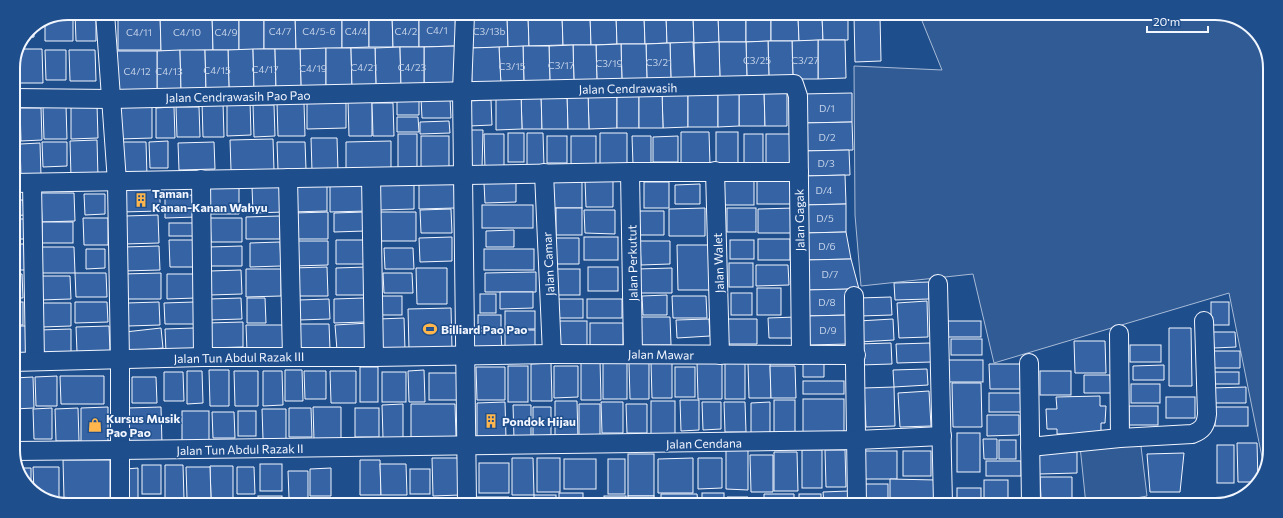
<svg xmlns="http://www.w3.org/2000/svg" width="1283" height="518" font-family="Commissioner,sans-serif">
	<rect width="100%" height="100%" fill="#1f4e8c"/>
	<g fill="#305b95" stroke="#a8bbd7">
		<path d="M920 16 1236 17 1259 35 1270 64 1266 471 1265 472 1229 293 994 363 973 274 861 286 855 215 854 66 942 70Z"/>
		<path d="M1140 438 1147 496 1099 505H1086L1080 446Z"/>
	</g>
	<g fill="#3563a3" stroke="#f2f6ff">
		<path d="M68 13H73V41H45V23Z"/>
		<path d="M75 13H96V41H76Z"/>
		<path d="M118 13H160L161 50H118Z"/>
		<path d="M160 13 212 14 213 50 161 51Z"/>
		<path d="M212 14H239V50H213Z"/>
		<path d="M239 14H264V49L239 50Z"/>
		<path d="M264 14H295L296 49H264Z"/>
		<path d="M295 14H342V48L296 49Z"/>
		<path d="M342 14H369V47L342 48Z"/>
		<path d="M369 14H392L393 47H369Z"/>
		<path d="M392 14H419V47H393Z"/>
		<path d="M419 14H455L456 46 419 47Z"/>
		<path d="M470 14 507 15 508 47 471 48Z"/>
		<path d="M507 15H528L529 46 508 47Z"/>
		<path d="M528 15H562L563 45 529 46Z"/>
		<path d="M562 15H590L591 45H563Z"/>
		<path d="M590 15H616L617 44 591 45Z"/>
		<path d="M616 15H644L645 44H617Z"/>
		<path d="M644 15H666L667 43 645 44Z"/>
		<path d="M666 15H693L694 43H667Z"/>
		<path d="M693 15H718L719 42 694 43Z"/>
		<path d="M718 15H746V42H719Z"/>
		<path d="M746 15H771V41L746 42Z"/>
		<path d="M771 15 798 16 799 41H771Z"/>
		<path d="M798 16H822L823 40 799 41Z"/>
		<path d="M822 16H848V40H823Z"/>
		<path d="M854 16H880L881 61 855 62Z"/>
		<path d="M34 27V37L25 38 29 29Z"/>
		<path d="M818 40H845L846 78 818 79Z"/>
		<path d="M818 40V79H793L792 41Z"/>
		<path d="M768 41H792L793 79H769Z"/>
		<path d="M768 41 769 79 747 80 746 42Z"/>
		<path d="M693 42 695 80 671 81 670 43Z"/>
		<path d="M719 42H746L747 80H720Z"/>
		<path d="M719 42 720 80H695L694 43Z"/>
		<path d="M670 43 671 81H647L646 44Z"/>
		<path d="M621 44H646L647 81 622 82Z"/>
		<path d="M621 44 622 82 597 83 596 45Z"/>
		<path d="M573 45H596L597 83H574Z"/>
		<path d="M573 45 574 83 550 84 549 46Z"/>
		<path d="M456 46 457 86H424V47Z"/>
		<path d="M523 46H549L550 84 524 85Z"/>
		<path d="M523 46 524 85H501L499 47Z"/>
		<path d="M400 47 401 87H376L375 48Z"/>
		<path d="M400 47H424V86L401 87Z"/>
		<path d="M499 47 501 85 472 86 471 48Z"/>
		<path d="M326 48V88H301L300 49Z"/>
		<path d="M326 48H351L352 88H326Z"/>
		<path d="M351 48H375L376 87 352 88Z"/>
		<path d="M20 49H42L43 83H20Z"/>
		<path d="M253 49 254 89H229L228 50Z"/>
		<path d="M253 49H275L276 89H254Z"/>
		<path d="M275 49H300L301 88 276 89Z"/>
		<path d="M45 50H66V80H46Z"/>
		<path d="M69 50H95L96 81H70Z"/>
		<path d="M180 50 181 90H157V51Z"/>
		<path d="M180 50H205L206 90H181Z"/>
		<path d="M205 50H228L229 89 206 90Z"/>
		<path d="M116 51H157V90L117 91Z"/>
		<path d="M16 58 17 85H13V64Z"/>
		<path d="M764 89 765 126H739V90Z"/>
		<path d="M764 89H787V126H765Z"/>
		<path d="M688 90V127L663 128 662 91Z"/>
		<rect x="688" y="90" width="30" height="37"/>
		<path d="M718 90H739V126L718 127Z"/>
		<path d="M617 91V128L589 129 588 92Z"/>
		<rect x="617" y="91" width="22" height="37"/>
		<path d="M639 91H662L663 128H639Z"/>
		<path d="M541 92 542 129H522L521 93Z"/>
		<path d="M541 92H567L568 129H542Z"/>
		<path d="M567 92H588L589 129H568Z"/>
		<path d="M496 93H521L522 129 496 130Z"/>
		<path d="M852 93V122L802 123 801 94Z"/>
		<path d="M421 98H450L451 118H422Z"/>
		<path d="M419 99V115H397V100Z"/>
		<path d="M348 100H372V136H349Z"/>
		<path d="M491 100 492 125 469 126 468 101Z"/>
		<path d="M227 101H250L251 135 227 136Z"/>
		<path d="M202 102H223L224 137H203Z"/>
		<path d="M277 103H304L305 136H278Z"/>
		<path d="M307 103H346V128L307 129Z"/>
		<path d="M372 103H393L394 136H373Z"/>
		<path d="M97 105 98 138 71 139V106Z"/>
		<path d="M253 105H274L275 136 254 137Z"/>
		<path d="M66 106 67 139H44L43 107Z"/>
		<path d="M152 106V138L119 139 118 107Z"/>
		<path d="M174 107 175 138H156V108Z"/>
		<path d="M176 107H199L200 137H177Z"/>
		<path d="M13 108H16L17 140H13Z"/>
		<path d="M20 108H41L42 140 21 141Z"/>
		<path d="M397 117H418L419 132H397Z"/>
		<path d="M449 121 450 133 420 134V122Z"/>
		<path d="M852 122 853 150 802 151V123Z"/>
		<path d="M466 130H483L482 168H465Z"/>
		<path d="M681 132H709L710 165H681Z"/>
		<rect x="716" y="132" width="22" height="33"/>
		<rect x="508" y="133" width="16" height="29"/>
		<path d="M527 133H543L544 166H527Z"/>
		<path d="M600 133H627V167L600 168Z"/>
		<rect x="398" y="134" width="19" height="37"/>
		<path d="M484 134H504V168L485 169Z"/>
		<rect x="744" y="134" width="19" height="31"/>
		<rect x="766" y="134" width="26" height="31"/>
		<rect x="421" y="136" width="28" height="33"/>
		<rect x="547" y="136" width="20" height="27"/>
		<rect x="571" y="136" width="25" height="28"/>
		<path d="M632 136H651V165H633Z"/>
		<path d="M678 136V162H653V137Z"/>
		<path d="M311 138H337L338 171H312Z"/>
		<path d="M273 139 274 170H231L230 140Z"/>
		<path d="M97 140 98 177H71L70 141Z"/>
		<path d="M168 141V168H150L149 142Z"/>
		<path d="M391 141V169L346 170V142Z"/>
		<path d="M13 142H19L20 173 13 174Z"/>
		<path d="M42 142H67V166L43 167Z"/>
		<path d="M119 142H146L147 176H120Z"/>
		<path d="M214 142 215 169 179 170 178 143Z"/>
		<path d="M277 142H305L306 169 278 170Z"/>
		<path d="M40 143 41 176 21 177 20 144Z"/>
		<path d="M849 150 850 175 803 176 802 151Z"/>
		<path d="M845 175 846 204 803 205V176Z"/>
		<rect x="724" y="177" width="30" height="28"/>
		<rect x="757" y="179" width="35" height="25"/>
		<path d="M585 180H613V207H586Z"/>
		<path d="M454 181 455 208 419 209V182Z"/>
		<path d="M378 182H414V209L378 210Z"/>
		<rect x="549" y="182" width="33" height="26"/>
		<rect x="644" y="182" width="25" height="26"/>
		<path d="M366 183 367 211 330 212V184Z"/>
		<path d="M484 183H516V202L485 203Z"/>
		<path d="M700 184V204H675V185Z"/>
		<path d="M327 185V211L291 212 290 186Z"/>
		<path d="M239 186V214H209L208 187Z"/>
		<path d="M283 186 284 212 253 213 252 187Z"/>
		<path d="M122 189H160V211L122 212Z"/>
		<path d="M41 193H74L75 221 42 222Z"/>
		<path d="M84 194H105V214L85 215Z"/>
		<path d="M196 195 197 217 165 218V196Z"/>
		<path d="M13 200H23L24 215 13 216Z"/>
		<path d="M846 204V232L804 233 803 205Z"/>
		<rect x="482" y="205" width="51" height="23"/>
		<rect x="556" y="208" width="26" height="27"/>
		<path d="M705 208V236H669V209Z"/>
		<rect x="727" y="208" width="29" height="24"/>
		<path d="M795 208V233H758V209Z"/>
		<path d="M451 209 452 233H421L420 210Z"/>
		<path d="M584 210H615V234L585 233Z"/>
		<path d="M636 211H664V235H637Z"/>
		<path d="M328 212V239H295L294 213Z"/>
		<path d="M364 212 365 231 334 232V213Z"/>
		<path d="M379 212H416V241H380Z"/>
		<path d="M158 215 159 243 125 244V216Z"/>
		<path d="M280 216V239H246V217Z"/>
		<path d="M83 218H108V245H84Z"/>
		<path d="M210 218H242V242H211Z"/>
		<rect x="13" y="219" width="13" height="20"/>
		<rect x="42" y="222" width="31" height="21"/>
		<rect x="169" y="223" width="26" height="13"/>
		<path d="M514 230V247H486V231Z"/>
		<path d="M846 232 851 259 805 260 804 233Z"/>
		<path d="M452 237V261L420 262 419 238Z"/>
		<rect x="584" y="237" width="34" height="23"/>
		<path d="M550 238H579V264H551Z"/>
		<rect x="758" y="239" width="32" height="21"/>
		<path d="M169 240H196V267H170Z"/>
		<path d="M336 240H366L367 264H336Z"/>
		<rect x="730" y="240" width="24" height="19"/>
		<path d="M294 241H328V265L294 266Z"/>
		<path d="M640 241H670V264L641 265Z"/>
		<path d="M280 242 281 266 250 267V243Z"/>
		<path d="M13 244H24L25 270H13Z"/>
		<path d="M677 245H710L711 290H678Z"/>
		<path d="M159 246 160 270 123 271V247Z"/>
		<path d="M242 246V266H208V247Z"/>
		<path d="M39 247H74L75 273H39Z"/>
		<path d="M384 248H413L414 269H385Z"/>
		<path d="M86 249H105V268L86 269Z"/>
		<rect x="484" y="249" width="50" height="21"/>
		<path d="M851 259 859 289 805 290V260Z"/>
		<rect x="729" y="263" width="24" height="24"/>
		<path d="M756 265H788L789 285 756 286Z"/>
		<path d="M327 267 328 296H292V268Z"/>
		<path d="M367 267V295H336V268Z"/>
		<rect x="588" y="267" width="30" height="24"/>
		<path d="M416 268H447V304H417Z"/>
		<path d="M672 268V293H637V269Z"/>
		<path d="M246 269H281V296L246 297Z"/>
		<rect x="554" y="269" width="26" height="26"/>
		<path d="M241 270 242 294 210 295V271Z"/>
		<path d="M536 272V292H485V273Z"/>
		<path d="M75 273H106L107 297H76Z"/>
		<path d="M161 273V299H123L122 274Z"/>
		<path d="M383 273H412L413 293H384Z"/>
		<path d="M13 274H22L23 298H13Z"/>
		<path d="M167 274H196V298L167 299Z"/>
		<path d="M40 276H70L71 299 40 300Z"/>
		<path d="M929 282V299L895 300 894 283Z"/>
		<rect x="757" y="288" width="24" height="27"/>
		<path d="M849 289V315L806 316 805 290Z"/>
		<path d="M500 292H533V308L500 309Z"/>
		<rect x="731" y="293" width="21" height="22"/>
		<rect x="480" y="294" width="16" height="19"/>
		<path d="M667 295V315H643L642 296Z"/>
		<rect x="382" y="296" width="20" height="19"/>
		<path d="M672 296H706L707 318H673Z"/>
		<path d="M891 297 892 315 860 316 859 298Z"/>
		<path d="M241 298 242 319 209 320V299Z"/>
		<path d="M247 298H265L266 323H247Z"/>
		<path d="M364 298 365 322 334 323V299Z"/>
		<path d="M329 299 330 319 299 320V300Z"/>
		<rect x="556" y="299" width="27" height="19"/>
		<rect x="587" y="299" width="35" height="19"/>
		<path d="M927 301 928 337 899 338 897 303Z"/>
		<rect x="13" y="302" width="10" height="23"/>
		<path d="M75 302H107L108 322 75 323Z"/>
		<path d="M159 302 160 325 128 326 127 303Z"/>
		<path d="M194 302 195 324H165L164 303Z"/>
		<rect x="1211" y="302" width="18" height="23"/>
		<path d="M41 303H71V326L42 327Z"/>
		<path d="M451 308 452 349 409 350 408 309Z"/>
		<rect x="505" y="311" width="30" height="18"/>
		<rect x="478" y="315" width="23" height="13"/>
		<path d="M850 315V344L807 345 806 316Z"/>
		<path d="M637 317H670L671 345H637Z"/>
		<path d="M796 317V338H769L768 318Z"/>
		<path d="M404 318 405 350 380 351 379 319Z"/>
		<path d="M709 319 710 336 677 338 676 320Z"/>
		<path d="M727 319H757V344H728Z"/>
		<path d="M893 319 894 340 859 342 858 321Z"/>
		<rect x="559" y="321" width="28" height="26"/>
		<rect x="945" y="321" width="36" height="16"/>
		<path d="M243 322V347L207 348V323Z"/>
		<path d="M369 323 371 348 337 350 335 325Z"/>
		<rect x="590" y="323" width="33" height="22"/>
		<path d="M297 324H329L330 349H298Z"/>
		<path d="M246 325H283L284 350 247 351Z"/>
		<rect x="13" y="326" width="14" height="29"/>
		<path d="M109 326 110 351 77 352 76 327Z"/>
		<path d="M161 328 163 348 127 351 125 332Z"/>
		<path d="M194 328 195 352H166L165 329Z"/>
		<path d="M1169 328H1191L1192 386H1169Z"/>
		<path d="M71 329V353H40L39 330Z"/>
		<rect x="505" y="330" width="30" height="21"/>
		<path d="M473 331H501L502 352H473Z"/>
		<path d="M1213 332H1235L1236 347 1214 348Z"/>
		<rect x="951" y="339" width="31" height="16"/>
		<path d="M1074 341H1105L1106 373H1075Z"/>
		<path d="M891 343 892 364 859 365 858 344Z"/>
		<path d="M930 343 931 362 897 363 896 344Z"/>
		<rect x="1130" y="345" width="31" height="17"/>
		<path d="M1213 351H1240V368H1214Z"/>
		<path d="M803 358 824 359V377H803Z"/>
		<path d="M581 360H600L601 400H581Z"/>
		<rect x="603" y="360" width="24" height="39"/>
		<rect x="948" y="360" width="35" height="22"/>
		<path d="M651 362H672V398H652Z"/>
		<path d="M697 362H722V399H698Z"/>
		<path d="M551 363 552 401H531V364Z"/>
		<path d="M629 363H649V399H630Z"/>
		<rect x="725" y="363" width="20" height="36"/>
		<path d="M748 363H770L771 398H749Z"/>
		<path d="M989 364H1022V389H990Z"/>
		<path d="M1164 365V380H1133V366Z"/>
		<rect x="508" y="366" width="20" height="36"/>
		<path d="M554 366H578V397L554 398Z"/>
		<path d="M770 366H795L796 398H771Z"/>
		<rect x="360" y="367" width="18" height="35"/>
		<path d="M476 367H505V400H477Z"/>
		<rect x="675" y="367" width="20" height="30"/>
		<path d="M927 369 928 385 894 387 893 370Z"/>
		<path d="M209 370H229V406H210Z"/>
		<path d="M285 370H302L303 401H285Z"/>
		<path d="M424 370 425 402H409L408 371Z"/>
		<path d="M187 371H202L203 403 187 404Z"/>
		<path d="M234 371H258V406H235Z"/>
		<path d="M263 371H282L283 405 263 406Z"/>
		<path d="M304 371H326V399H305Z"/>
		<path d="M330 371H356V403H331Z"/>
		<rect x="1040" y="371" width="31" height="24"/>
		<path d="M164 372H183L184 401H164Z"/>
		<rect x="382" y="372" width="24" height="30"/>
		<rect x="1214" y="372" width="25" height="12"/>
		<rect x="429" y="373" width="28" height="27"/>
		<path d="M1084 375H1110L1111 393H1084Z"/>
		<path d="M57 376V406H36L35 377Z"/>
		<path d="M60 376H104V404H61Z"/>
		<path d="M33 377 34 408 14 409V378Z"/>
		<path d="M132 377H156L157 403H132Z"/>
		<rect x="803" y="381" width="41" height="13"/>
		<path d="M952 383H981L982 427H953Z"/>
		<rect x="1131" y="384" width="29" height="19"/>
		<path d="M894 387 895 426 866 427 864 388Z"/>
		<path d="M1246 387V403H1212L1211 388Z"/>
		<path d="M929 391 931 426 900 427 898 393Z"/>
		<rect x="989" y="393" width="33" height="19"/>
		<path d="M1100 396V406H1106L1105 423H1101V433L1057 434V429H1047L1046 409H1057L1056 397Z"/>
		<rect x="1166" y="397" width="29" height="21"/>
		<rect x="803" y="399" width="41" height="34"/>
		<path d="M680 400H699V430L681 431Z"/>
		<rect x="774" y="400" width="21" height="34"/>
		<path d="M555 401H577L578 439H555Z"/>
		<rect x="651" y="401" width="24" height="33"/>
		<path d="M505 402 506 439H477V403Z"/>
		<path d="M601 402H623V433H602Z"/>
		<path d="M702 402H721V429L703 430Z"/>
		<path d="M724 402H745L746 432H725Z"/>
		<path d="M770 402V435H751V403Z"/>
		<path d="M403 404V438H383L382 405Z"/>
		<path d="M411 404H455L456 437 411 438Z"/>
		<path d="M579 404H600V435L579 436Z"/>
		<path d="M626 404H647V433H627Z"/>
		<path d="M513 405H531V438L514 439Z"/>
		<rect x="1129" y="406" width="29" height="19"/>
		<path d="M108 407V442H81V408Z"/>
		<path d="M161 407 162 445H127V408Z"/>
		<path d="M313 407H341V440H314Z"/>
		<path d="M533 407H551V435L533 436Z"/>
		<rect x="1215" y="407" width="33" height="19"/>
		<path d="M52 408V439H34L33 409Z"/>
		<path d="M78 408 79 441H56L55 409Z"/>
		<path d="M289 408H311L312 437H289Z"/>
		<rect x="355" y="408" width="24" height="29"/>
		<path d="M262 409H286V439H263Z"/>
		<rect x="182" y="411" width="27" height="33"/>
		<rect x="238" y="411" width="18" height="25"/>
		<path d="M212 412H234L235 438H213Z"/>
		<path d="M987 415H1019V435L987 436Z"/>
		<rect x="957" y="433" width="23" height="39"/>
		<path d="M983 439H997V459H984Z"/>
		<rect x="999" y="440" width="17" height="19"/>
		<path d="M1237 443H1257L1258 481 1257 482H1238Z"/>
		<rect x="1217" y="445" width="17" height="38"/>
		<path d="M726 448H748V490L726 489Z"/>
		<rect x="802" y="450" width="20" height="38"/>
		<path d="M825 450H845L846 487H826Z"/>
		<rect x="863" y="451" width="34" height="28"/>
		<rect x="903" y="451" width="28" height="25"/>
		<path d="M774 452H797L798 491H774Z"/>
		<path d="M1039 452H1077V473L1039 474Z"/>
		<path d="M1184 453 1180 492H1150L1147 454Z"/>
		<rect x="628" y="454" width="26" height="42"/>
		<path d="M750 455H773V492H751Z"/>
		<path d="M432 458H460V495L433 496Z"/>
		<path d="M512 458H533L534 495H512Z"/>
		<rect x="537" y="458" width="23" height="34"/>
		<path d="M693 458V493H658V459Z"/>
		<path d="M698 458H722V488L698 489Z"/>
		<rect x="564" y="459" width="32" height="30"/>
		<rect x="608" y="459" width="17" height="35"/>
		<path d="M63 460H110V498H64Z"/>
		<path d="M360 460H380L381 495H360Z"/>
		<rect x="986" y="461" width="35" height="15"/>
		<rect x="479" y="463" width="30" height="30"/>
		<rect x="260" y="464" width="22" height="27"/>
		<path d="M380 464H406L407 495H381Z"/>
		<rect x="142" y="465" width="19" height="29"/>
		<path d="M165 465H183L184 499H165Z"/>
		<path d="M210 466H233V498H211Z"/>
		<path d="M33 467H59V498H43L34 491Z"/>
		<path d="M186 467H210L211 498H187Z"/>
		<path d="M237 467H254L255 494H237Z"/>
		<path d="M18 468H31V489L24 483Z"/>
		<path d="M138 468V499H126V469Z"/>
		<path d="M331 468V496H310V469Z"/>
		<rect x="410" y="469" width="20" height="25"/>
		<path d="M288 471H308V498H289Z"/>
		<path d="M1040 477H1072V498H1041Z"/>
		<path d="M890 479 936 480V502H890Z"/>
		<rect x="984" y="480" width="24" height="19"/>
		<rect x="865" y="484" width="23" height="20"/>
		<rect x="957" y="488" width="24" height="16"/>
		<path d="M848 491V504H824L823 492Z"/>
		<rect x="559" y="493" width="24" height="10"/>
		<rect x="702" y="493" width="22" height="10"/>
		<path d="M661 494H697L698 503H661Z"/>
		<path d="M764 494H794V504L764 503Z"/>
		<rect x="799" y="494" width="22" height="10"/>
		<rect x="534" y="495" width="22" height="8"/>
		<rect x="258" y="496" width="24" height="6"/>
		<rect x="604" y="496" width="22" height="7"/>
		<rect x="628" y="496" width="26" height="7"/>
		<path d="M477 497H509V503L477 502Z"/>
		<path d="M727 497H748V503H728Z"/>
		<rect x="234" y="498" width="22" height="4"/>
		<path d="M383 498V502H355V499Z"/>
		<rect x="512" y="498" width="20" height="5"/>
		<rect x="407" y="499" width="22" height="3"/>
		<rect x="284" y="500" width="24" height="2"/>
		<rect x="1047" y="500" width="25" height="4"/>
	</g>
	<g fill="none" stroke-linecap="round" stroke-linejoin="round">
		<defs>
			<g id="street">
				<path d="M105 13 117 182 120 360V501"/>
				<path d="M465 14 462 91 467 502"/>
				<path d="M13 98 111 99 794 84 798 96 801 355"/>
				<path d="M715 171 720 355"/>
				<path d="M630 172 633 353"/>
				<path d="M544 173 552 354"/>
				<path d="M371 177 374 357"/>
				<path d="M288 178 292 357"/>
				<path d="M201 179 203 357"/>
				<path d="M13 183 630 172H799"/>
				<path d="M32 183 35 361"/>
				<path d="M938 284 943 504"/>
				<path d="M854 296 857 504"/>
				<path d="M1119 334 1120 438"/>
				<path d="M13 362 203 357H374L552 354 856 355"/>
				<path d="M1029 363 1031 504"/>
				<path d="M1030 447 1120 438 1192 434C1203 430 1206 425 1207 414L1204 321"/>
				<path d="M13 451 119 450 857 440 942 436"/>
			</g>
		</defs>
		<use href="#street" stroke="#f2f6ff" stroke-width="20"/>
		<use href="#street" stroke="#1f4e8c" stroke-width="18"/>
	</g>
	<defs>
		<symbol id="building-bare" viewBox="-9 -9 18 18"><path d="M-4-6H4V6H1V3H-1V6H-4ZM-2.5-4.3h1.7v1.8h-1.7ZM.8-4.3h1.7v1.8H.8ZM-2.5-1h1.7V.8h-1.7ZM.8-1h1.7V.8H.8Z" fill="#ffb74d" stroke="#1f4e8c" stroke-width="2.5" paint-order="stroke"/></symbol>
		<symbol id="stadium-bare" viewBox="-9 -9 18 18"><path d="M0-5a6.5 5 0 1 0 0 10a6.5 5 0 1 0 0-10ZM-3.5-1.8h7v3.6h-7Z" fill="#ffb74d" stroke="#1f4e8c" stroke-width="2.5" paint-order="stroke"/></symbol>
		<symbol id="shop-bare" viewBox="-9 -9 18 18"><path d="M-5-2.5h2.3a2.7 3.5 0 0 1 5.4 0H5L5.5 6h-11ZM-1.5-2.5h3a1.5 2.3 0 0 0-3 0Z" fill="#ffb74d" stroke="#1f4e8c" stroke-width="2.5" paint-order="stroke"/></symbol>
	</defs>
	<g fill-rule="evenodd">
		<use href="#building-bare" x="131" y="190" width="20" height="20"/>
		<use href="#stadium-bare" x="420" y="319" width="20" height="20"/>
		<use href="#building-bare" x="481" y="411" width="20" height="20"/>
		<use href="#shop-bare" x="85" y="415" width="20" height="20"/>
	</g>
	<g text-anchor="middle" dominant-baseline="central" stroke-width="3" stroke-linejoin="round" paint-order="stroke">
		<g font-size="10" fill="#c3d1e8">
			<text x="437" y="30">C4/1</text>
			<text x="280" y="31">C4/7</text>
			<text x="319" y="31">C4/5-6</text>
			<text x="356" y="31">C4/4</text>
			<text x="406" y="31">C4/2</text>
			<text x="489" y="31">C3/13b</text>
			<text x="139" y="32">C4/11</text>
			<text x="187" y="32">C4/10</text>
			<text x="226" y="32">C4/9</text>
			<text x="757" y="60">C3/25</text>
			<text x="805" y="60">C3/27</text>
			<text x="659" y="62">C3/21</text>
			<text x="609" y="63">C3/19</text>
			<text x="561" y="65">C3/17</text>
			<text x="512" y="66">C3/15</text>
			<text x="364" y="67">C4/21</text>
			<text x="412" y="67">C4/23</text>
			<text x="313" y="68">C4/19</text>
			<text x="265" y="69">C4/17</text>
			<text x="217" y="70">C4/15</text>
			<text x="137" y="71">C4/12</text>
			<text x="169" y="71">C4/13</text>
			<text x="827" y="108">D/1</text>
			<text x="827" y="137">D/2</text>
			<text x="826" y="163">D/3</text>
			<text x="824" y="190">D/4</text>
			<text x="825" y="218">D/5</text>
			<text x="827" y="246">D/6</text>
			<text x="830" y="274">D/7</text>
			<text x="827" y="302">D/8</text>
			<text x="828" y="330">D/9</text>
		</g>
		<g font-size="12" fill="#f2f6ff" stroke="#1f4e8c">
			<text transform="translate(628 88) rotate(-1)">Jalan Cendrawasih</text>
			<text transform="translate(238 96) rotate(-1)">Jalan Cendrawasih Pao Pao</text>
			<text transform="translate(799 220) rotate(-91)">Jalan Gagak</text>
			<text transform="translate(632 263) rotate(-91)">Jalan Perkutut</text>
			<text transform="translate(718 263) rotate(-92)">Jalan Walet</text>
			<text transform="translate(548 264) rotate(-93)">Jalan Camar</text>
			<text transform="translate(661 354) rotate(1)">Jalan Mawar</text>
			<text transform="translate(239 357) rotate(-1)">Jalan Tun Abdul Razak III</text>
			<text transform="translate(704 443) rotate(-1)">Jalan Cendana</text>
			<text transform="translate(240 449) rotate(-1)">Jalan Tun Abdul Razak II</text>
		</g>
		<g font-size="12" font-weight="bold" fill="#f2f6ff" stroke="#1f4e8c" text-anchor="start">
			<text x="152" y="193">Taman<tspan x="152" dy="14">Kanan-Kanan Wahyu</tspan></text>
			<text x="441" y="329">Billiard Pao Pao</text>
			<text x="106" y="418">Kursus Musik<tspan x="106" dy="14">Pao Pao</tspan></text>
			<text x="502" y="421">Pondok Hijau</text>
		</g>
	</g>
	<path d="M0 0H1283V518H0ZM68 20H1215A48 48 0 0 1 1263 68V450A48 48 0 0 1 1215 498H68A48 48 0 0 1 20 450V68A48 48 0 0 1 68 20Z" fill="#1f4e8c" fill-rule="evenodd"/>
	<path fill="none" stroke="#f2f6ff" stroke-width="2" d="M68 20H1215A48 48 0 0 1 1263 68V450A48 48 0 0 1 1215 498H68A48 48 0 0 1 20 450V68A48 48 0 0 1 68 20Z"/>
	<path d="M1147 26v6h61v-6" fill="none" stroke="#f2f6ff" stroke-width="2"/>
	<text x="1153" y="26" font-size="12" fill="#f2f6ff" stroke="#1f4e8c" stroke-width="3" paint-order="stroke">20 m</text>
</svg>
